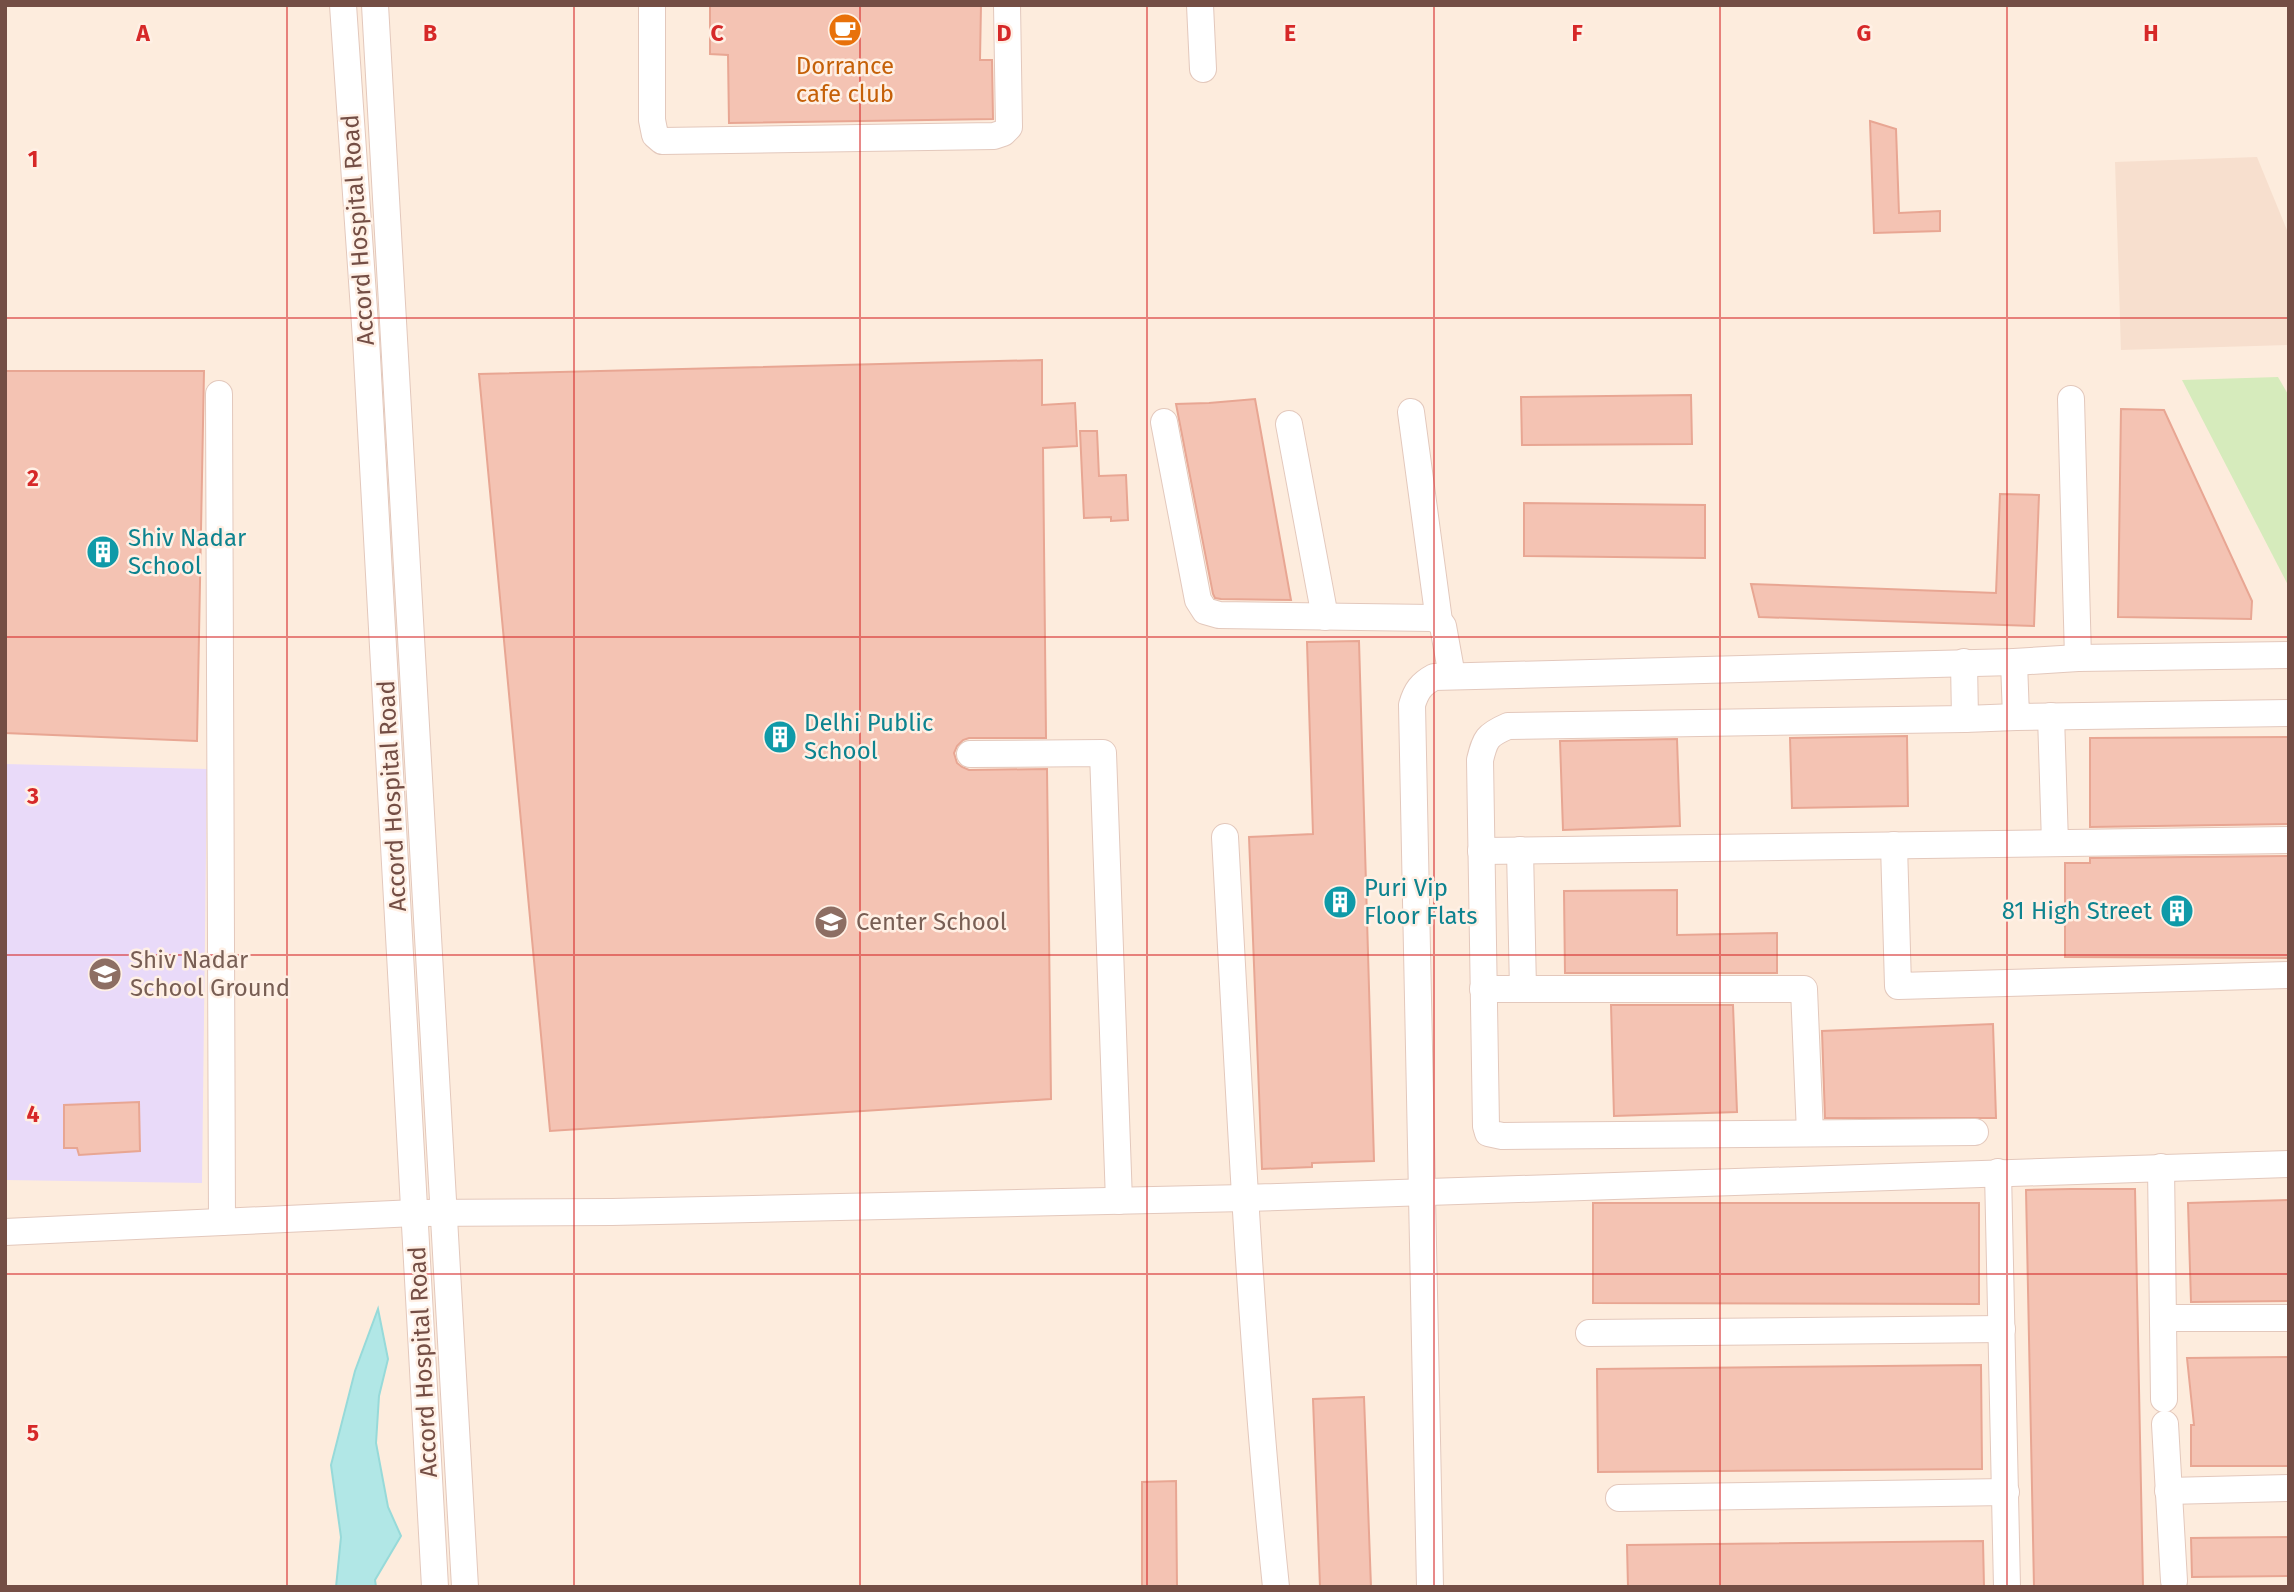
<svg xmlns="http://www.w3.org/2000/svg" width="2294" height="1592" font-family="'Fira Sans',sans-serif">
	<rect width="100%" height="100%" fill="#fdecdd"/>
	<path fill="#f7dfce" d="M2257 157 2289 235V345L2121 350 2115 162Z"/>
	<path fill="#e9daf9" d="M5 764 207 769 202 1183 5 1180Z"/>
	<path fill="#d6ebbc" d="M2278 377 2289 396V587L2182 380Z"/>
	<path fill="#b1e7e6" stroke="#97dad9" stroke-width="2" d="M378 1309 388 1359 379 1396 376 1443 388 1507 401 1536 375 1580 376 1587H336L341 1537 331 1465 355 1371Z"/>
	<g fill="#f4c3b3" stroke="#e8a693" stroke-width="2">
		<path d="M710 5H981L980 60H992L993 119 729 123 728 55 710 54Z"/>
		<path d="M1870 121 1896 129 1899 213 1940 211V231L1874 233Z"/>
		<path d="M1042 360V405L1075 403 1077 446 1043 448 1046 738H969L963 740 957 746 954 753 957 763 962 767 969 770 1047 769 1051 1099 550 1131 479 374Z"/>
		<path d="M5 371H204L197 741 5 733Z"/>
		<path d="M1691 395 1692 444 1522 445 1521 397Z"/>
		<path d="M1255 399 1291 600 1221 599 1215 598 1213 594 1176 404 1209 403Z"/>
		<path d="M2121 409 2164 410 2252 601 2251 619 2118 617Z"/>
		<path d="M1080 431H1097L1099 476 1126 475 1128 520 1111 521V517L1084 518Z"/>
		<path d="M2000 494 2039 495 2034 626 1759 617 1751 584 1996 593Z"/>
		<path d="M1524 503 1705 505V558L1524 556Z"/>
		<path d="M1359 641 1374 1161 1312 1163V1167L1262 1169 1249 837 1313 834 1307 642Z"/>
		<path d="M1907 736 1908 806 1792 808 1790 738Z"/>
		<path d="M2289 737V824L2090 827V738Z"/>
		<path d="M1677 739 1680 826 1563 830 1560 741Z"/>
		<path d="M2289 856V958L2065 957V863H2090V858Z"/>
		<path d="M1677 890V935L1777 933V973H1565L1564 891Z"/>
		<path d="M1611 1005H1733L1737 1112 1614 1116Z"/>
		<path d="M1993 1024 1996 1118H1825L1822 1031Z"/>
		<path d="M139 1102 140 1151 79 1155 77 1148H64V1105Z"/>
		<path d="M2071 1189H2135L2143 1587H2034L2026 1190Z"/>
		<path d="M2289 1200V1301L2191 1302 2188 1203Z"/>
		<path d="M1593 1203H1979V1304L1593 1303Z"/>
		<path d="M2289 1357V1466H2191V1425H2194L2187 1358Z"/>
		<path d="M1981 1365 1982 1469 1598 1472 1597 1369Z"/>
		<path d="M1364 1397 1371 1587H1320L1313 1399Z"/>
		<path d="M1176 1481 1177 1587H1142V1482Z"/>
		<path d="M2289 1537V1576L2192 1577 2191 1538Z"/>
		<path d="M1983 1541 1984 1587H1628L1627 1545Z"/>
	</g>
	<g fill="none" stroke-linecap="round" stroke-linejoin="round">
		<defs>
			<g id="minor">
				<path d="M343 5 366 339 435 1587"/>
				<path d="M375 5 465 1587"/>
				<path d="M652 5V120L655 135 662 141 994 136 1003 133 1009 127 1007 5"/>
				<path d="M1200 5 1203 69"/>
				<path d="M219 394 222 1222"/>
				<path d="M2071 399 2078 658"/>
				<path d="M1411 412 1439 621"/>
				<path d="M1164 422 1198 600 1205 611 1219 615 1432 618 1439 621 1443 626 1452 676"/>
				<path d="M1289 424 1325 617"/>
				<path d="M1964 662 1965 719 1508 726C1487 735 1485 739 1480 760L1486 1126 1488 1133 1502 1136 1975 1132"/>
				<path d="M2014 662 2016 717 2289 713"/>
				<path d="M2051 716 2055 843"/>
				<path d="M1965 719 2016 717"/>
				<path d="M970 754 1103 753 1119 1201"/>
				<path d="M1225 837C1239 1087 1250 1337 1276 1587"/>
				<path d="M1894 845 1898 986 2289 975"/>
				<path d="M1520 850 1523 989"/>
				<path d="M1481 851 2289 840"/>
				<path d="M1483 989H1804L1810 1133"/>
				<path d="M2161 1167 2164 1399"/>
				<path d="M1998 1172 2007 1587"/>
				<path d="M5 1232 415 1213 612 1212 1245 1198 2289 1164"/>
				<path d="M2163 1318H2289"/>
				<path d="M1589 1333 2002 1329"/>
				<path d="M2165 1424 2174 1581"/>
				<path d="M2168 1491 2289 1488"/>
				<path d="M1619 1498 2006 1492"/>
				<path d="M1430 1587 1412 705C1416 691 1421 684 1434 677L2014 662 2078 658 2289 655"/>
			</g>
		</defs>
		<use href="#minor" stroke="#e3c8bc" stroke-width="28"/>
		<use href="#minor" stroke="#fff" stroke-width="26"/>
	</g>
	<path fill="none" stroke="#d62828" stroke-width="2" stroke-opacity="0.55" d="M287 5V1587M574 5V1587M860 5V1587M1147 5V1587M1434 5V1587M1720 5V1587M2007 5V1587M5 318H2289M5 637H2289M5 955H2289M5 1274H2289"/>
	<defs>
		<symbol id="cafe-disc" viewBox="-11 -11 22 22"><circle r="9.5" fill="#e8710a" stroke="#fff0e5"/><path d="M-5.5-4.5H6V0H3Q3 3.5 0 3.5H-2.5Q-5.5 3.5-5.5 0ZM3-3.2v2h1.7v-2ZM-6 4.5H4V6H-6Z" fill="#fff"/></symbol>
		<symbol id="building-disc" viewBox="-11 -11 22 22"><circle r="9.5" fill="#0f9aa8" stroke="#fff0e5"/><path d="M-4-6H4V6H1V3H-1V6H-4ZM-2.5-4.3h1.7v1.8h-1.7ZM.8-4.3h1.7v1.8H.8ZM-2.5-1h1.7V.8h-1.7ZM.8-1h1.7V.8H.8Z" fill="#fff"/></symbol>
		<symbol id="school-disc" viewBox="-11 -11 22 22"><circle r="9.5" fill="#8d6e63" stroke="#fff0e5"/><path d="M0-5L7-2L0 1L-7-2ZM-4 1L0 2.5L4 1V4Q0 6-4 4Z" fill="#fff"/></symbol>
	</defs>
	<g fill-rule="evenodd">
		<use href="#cafe-disc" x="826" y="11" width="38" height="38"/>
		<use href="#building-disc" x="84" y="533" width="38" height="38"/>
		<use href="#building-disc" x="761" y="718" width="38" height="38"/>
		<use href="#building-disc" x="1321" y="883" width="38" height="38"/>
		<use href="#building-disc" x="2158" y="892" width="38" height="38"/>
		<use href="#school-disc" x="812" y="903" width="38" height="38"/>
		<use href="#school-disc" x="86" y="955" width="38" height="38"/>
	</g>
	<g text-anchor="middle" dominant-baseline="central" stroke-width="5" stroke-linejoin="round" paint-order="stroke">
		<g font-size="24" fill="#c56008" stroke="#fff0e5">
			<text x="845" y="66">Dorrance<tspan x="845" dy="28">cafe club</tspan></text>
		</g>
		<g font-size="24" fill="#744e45" stroke="#fff0e5">
			<text transform="translate(358 230) rotate(-94)">Accord Hospital Road</text>
			<text transform="translate(392 796) rotate(-93)">Accord Hospital Road</text>
			<text transform="translate(423 1362) rotate(-93)">Accord Hospital Road</text>
		</g>
		<g font-size="24" fill="#0d838f" stroke="#fff0e5" text-anchor="start">
			<text x="128" y="538">Shiv Nadar<tspan x="128" dy="28">School</tspan></text>
			<text x="804" y="723">Delhi Public<tspan x="804" dy="28">School</tspan></text>
			<text x="1364" y="888">Puri Vip<tspan x="1364" dy="28">Floor Flats</tspan></text>
			<text x="2152" y="911" text-anchor="end">81 High Street</text>
		</g>
		<g font-size="24" fill="#785e54" stroke="#fff0e5" text-anchor="start">
			<text x="856" y="922">Center School</text>
			<text x="130" y="960">Shiv Nadar<tspan x="130" dy="28">School Ground</tspan></text>
		</g>
	</g>
	<g font-size="23" text-anchor="middle" font-weight="bold" fill="#d62828" stroke="#fff0e5" stroke-width="5" stroke-linejoin="round" paint-order="stroke">
		<text x="143" y="41">A</text>
		<text x="430" y="41">B</text>
		<text x="717" y="41">C</text>
		<text x="1004" y="41">D</text>
		<text x="1290" y="41">E</text>
		<text x="1577" y="41">F</text>
		<text x="1864" y="41">G</text>
		<text x="2151" y="41">H</text>
		<text x="33" y="167">1</text>
		<text x="33" y="486">2</text>
		<text x="33" y="804">3</text>
		<text x="33" y="1122">4</text>
		<text x="33" y="1441">5</text>
	</g>
	<rect width="2294" height="1592" fill="none" stroke="#744e45" stroke-width="14"/>
</svg>
